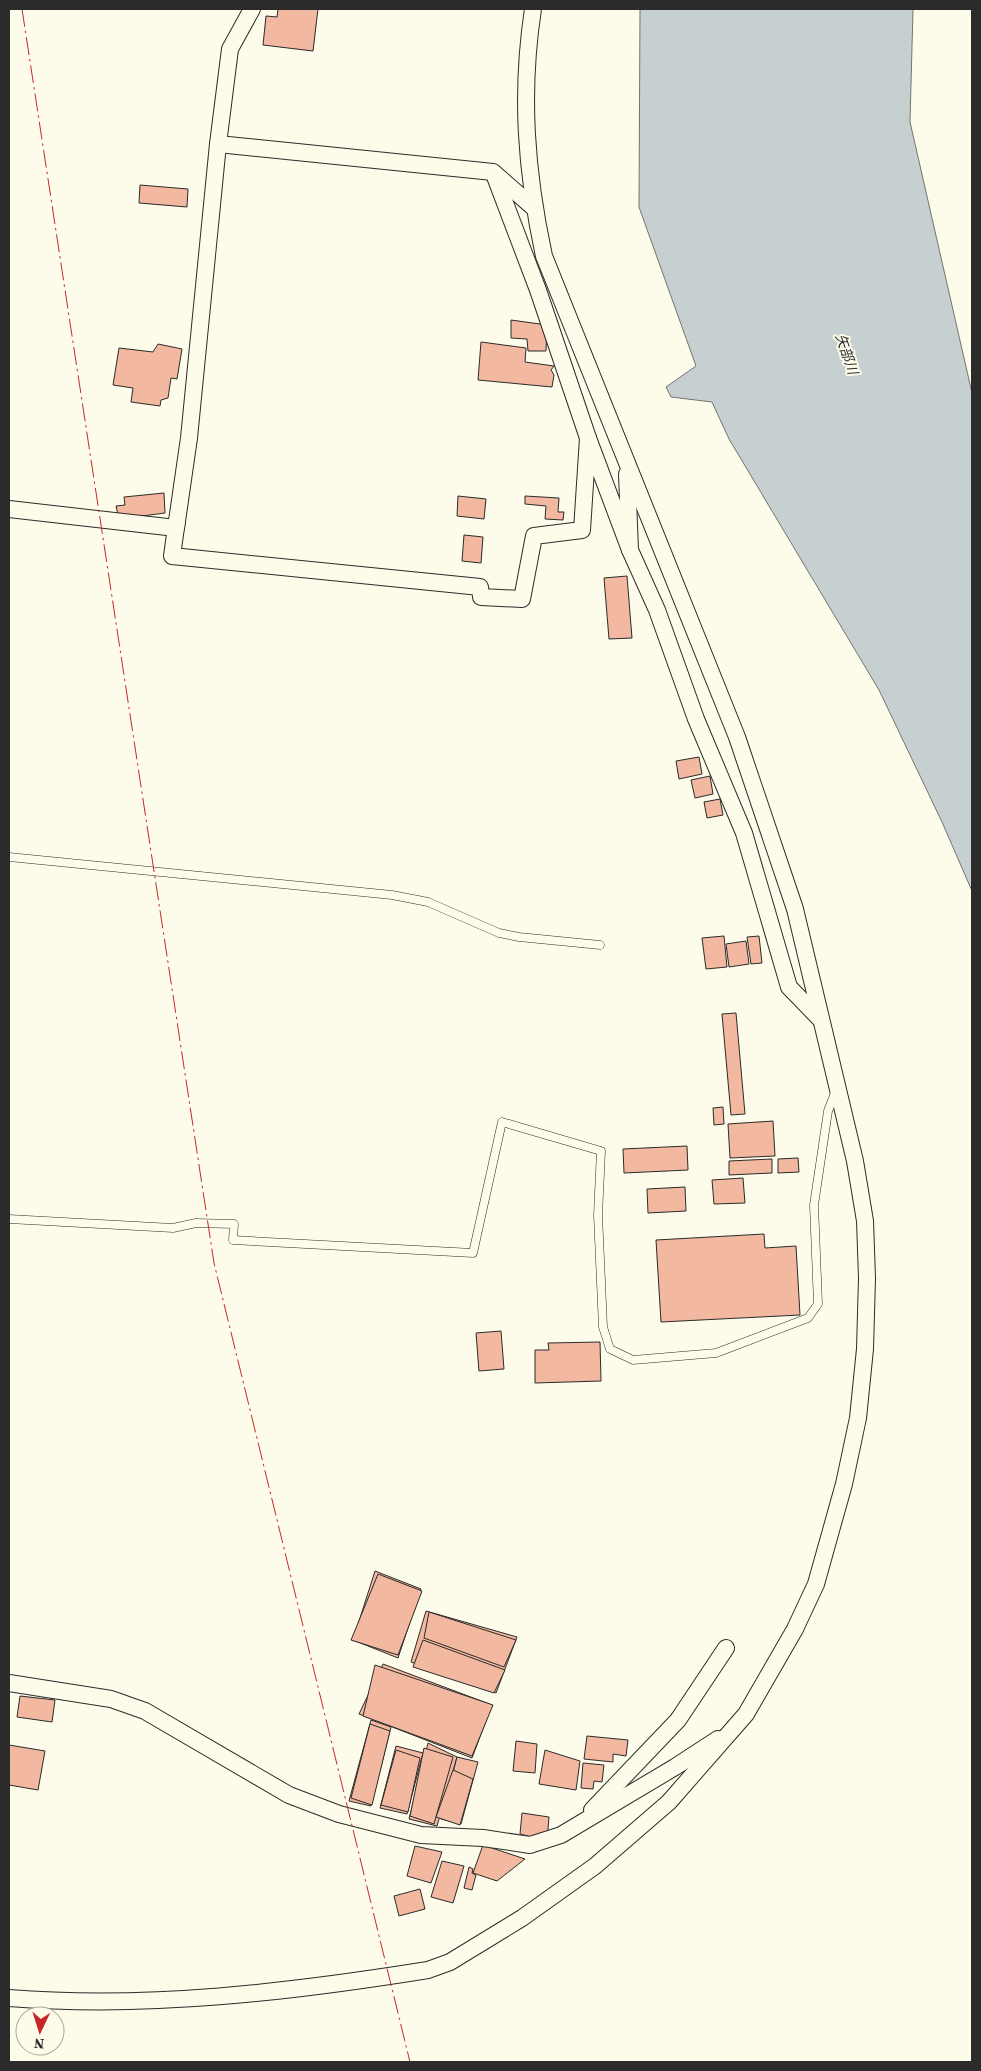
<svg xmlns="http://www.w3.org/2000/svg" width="981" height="2071" font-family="'Source Serif 4','Noto Sans JP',serif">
	<rect width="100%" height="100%" fill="#fdfbea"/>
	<path fill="#c7d0d0" stroke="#74746e" d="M640 9H913L910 122 972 393V891L942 822 879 690 729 439 712 402 671 397 666 387 696 366 639 207Z"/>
	<g fill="#f2b8a0" stroke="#2b2b2b">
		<path d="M278 9H318L313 51 263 45 266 16 277 17Z"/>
		<path d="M140 185 188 189 187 207 139 203Z"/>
		<path d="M511 320 547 325 546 351H528L527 339 511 338Z"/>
		<path d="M481 342 526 348 525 362 554 366 551 370 554 375 552 387 478 380Z"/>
		<path d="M158 344 182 349 177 379 171 378 168 398 161 400 160 406 131 402 133 388 113 385 119 348 153 352Z"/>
		<path d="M164 493 165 513 119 519 116 506 125 505 124 497Z"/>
		<path d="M458 496 486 499 484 519 457 516Z"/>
		<path d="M525 496 559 498 558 512H564L563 520 545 519 546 506 525 504Z"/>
		<path d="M464 535 483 537 481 563 462 561Z"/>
		<path d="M627 576 632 638 609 639 604 578Z"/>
		<path d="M699 757 702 774 679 779 676 761Z"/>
		<path d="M710 776 713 794 695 798 691 780Z"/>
		<path d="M720 799 723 815 707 818 704 802Z"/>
		<path d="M724 936 727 967 706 969 702 938Z"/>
		<path d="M759 936 762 963 751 964 747 937Z"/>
		<path d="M746 941 749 964 729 967 726 944Z"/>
		<path d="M736 1013 745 1114 731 1115 722 1014Z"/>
		<path d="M723 1107 724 1124 714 1125 713 1108Z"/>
		<path d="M773 1121 775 1156 730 1158 728 1124Z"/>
		<path d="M687 1146 688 1170 624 1173 623 1149Z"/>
		<path d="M798 1158 799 1172 778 1173V1159Z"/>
		<path d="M772 1159V1173L729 1175V1161Z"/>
		<path d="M743 1178 745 1203 714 1204 712 1180Z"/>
		<path d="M685 1187 686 1211 648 1213 647 1189Z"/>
		<path d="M764 1234 765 1248 796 1246 800 1315 661 1322 656 1240Z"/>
		<path d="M501 1331 504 1369 479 1371 476 1333Z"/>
		<path d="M600 1342 601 1381 535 1383V1350H549L548 1343Z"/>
		<path d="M375 1571 421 1589 398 1658 353 1640Z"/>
		<path d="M378 1574 422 1591 398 1655 351 1640Z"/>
		<path d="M426 1611 517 1637 496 1693 411 1662Z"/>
		<path d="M429 1612 516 1640 504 1667 424 1638Z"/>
		<path d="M423 1640 505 1670 494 1693 413 1667Z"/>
		<path d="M383 1664 492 1705 472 1758 359 1714Z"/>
		<path d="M375 1665 493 1705 472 1756 363 1716Z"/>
		<path d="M20 1696 55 1700 52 1722 17 1717Z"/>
		<path d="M371 1720 391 1727 371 1806 349 1801Z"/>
		<path d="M370 1724 390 1731 372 1805 351 1798Z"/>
		<path d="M587 1736 628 1740 626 1756 613 1754V1762L584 1759Z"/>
		<path d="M516 1741 537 1744 535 1773 513 1771Z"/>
		<path d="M428 1743 457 1757 437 1826 409 1819Z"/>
		<path d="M9 1745 45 1751 38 1790 9 1785Z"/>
		<path d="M396 1746 423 1753 407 1814 380 1808Z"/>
		<path d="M424 1748 453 1757 434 1824 410 1816Z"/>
		<path d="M396 1750 420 1758 408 1812 381 1805Z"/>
		<path d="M545 1750 580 1761 576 1790 539 1784Z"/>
		<path d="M457 1757 478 1762 461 1824 441 1819Z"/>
		<path d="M583 1763 604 1765 602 1782 594 1781 593 1789 581 1788Z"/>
		<path d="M453 1770 473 1779 460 1825 436 1817Z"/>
		<path d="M522 1813 549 1817 547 1841 520 1834Z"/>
		<path d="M483 1845 525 1859 497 1881 473 1873Z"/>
		<path d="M415 1846 442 1852 431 1883 407 1876Z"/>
		<path d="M442 1861 464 1866 453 1903 431 1897Z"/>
		<path d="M469 1867 473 1869 472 1873 476 1875 472 1890 464 1888Z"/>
		<path d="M420 1889 425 1909 399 1916 394 1896Z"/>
	</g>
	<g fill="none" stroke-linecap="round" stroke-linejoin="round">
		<defs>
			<g id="lane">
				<path d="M9 857 392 895 428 902 499 933 519 937 600 945"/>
				<path d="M9 1219 173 1228 196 1223 234 1224 233 1240 473 1253 502 1122 601 1151 598 1215 603 1327 610 1349 633 1360 716 1353 808 1318 818 1304 814 1205 828 1111 835 1093"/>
			</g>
			<g id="street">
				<path d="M218 144 493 172 534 208"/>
				<path d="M494 174 538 290 588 438"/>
				<path d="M627 474 630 550 657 610 696 719 744 833 789 987 821 1020"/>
				<path d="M9 509 176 528 189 438 218 144 230 49 252 9"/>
				<path d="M177 520 172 556 480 587 481 597 522 599 534 536 582 530 588 438 630 550"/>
				<path d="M9 1683 111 1699 145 1711 289 1795 339 1814 421 1835 483 1838 530 1845 561 1835 675 1767 718 1739"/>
				<path d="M592 1810 678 1720 726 1648"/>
				<path d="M9 1998C149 2009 290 1992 428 1970L450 1962 522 1918 595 1866 669 1802 746 1714 795 1629 816 1584 844 1484 858 1418 865 1349 867 1278 865 1221 855 1161 795 909 737 737 544 256C526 172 520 94 533 9"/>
			</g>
		</defs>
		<use href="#lane" stroke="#2b2b2b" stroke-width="9"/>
		<use href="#street" stroke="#2b2b2b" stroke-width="18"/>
		<use href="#lane" stroke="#fdfbea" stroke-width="8"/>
		<use href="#street" stroke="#fdfbea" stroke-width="16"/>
		<path stroke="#c62828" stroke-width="1" stroke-dasharray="18 4 2.5 4" stroke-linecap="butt" d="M22 9 214 1263 410 2062"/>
	</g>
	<g text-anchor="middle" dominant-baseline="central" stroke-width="4" stroke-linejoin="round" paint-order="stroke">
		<g font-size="14" font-style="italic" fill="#2b2b2b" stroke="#fdfbea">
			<text transform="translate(847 354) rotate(71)">矢部川</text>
		</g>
	</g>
	<rect width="981" height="2071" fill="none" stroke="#2b2b2b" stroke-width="20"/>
	<g transform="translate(40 2031) rotate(184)"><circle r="24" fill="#fdfbea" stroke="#a9a89e"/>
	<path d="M0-4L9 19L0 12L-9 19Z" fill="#c62828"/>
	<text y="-8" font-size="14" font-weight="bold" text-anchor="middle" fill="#2b2b2b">N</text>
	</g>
</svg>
